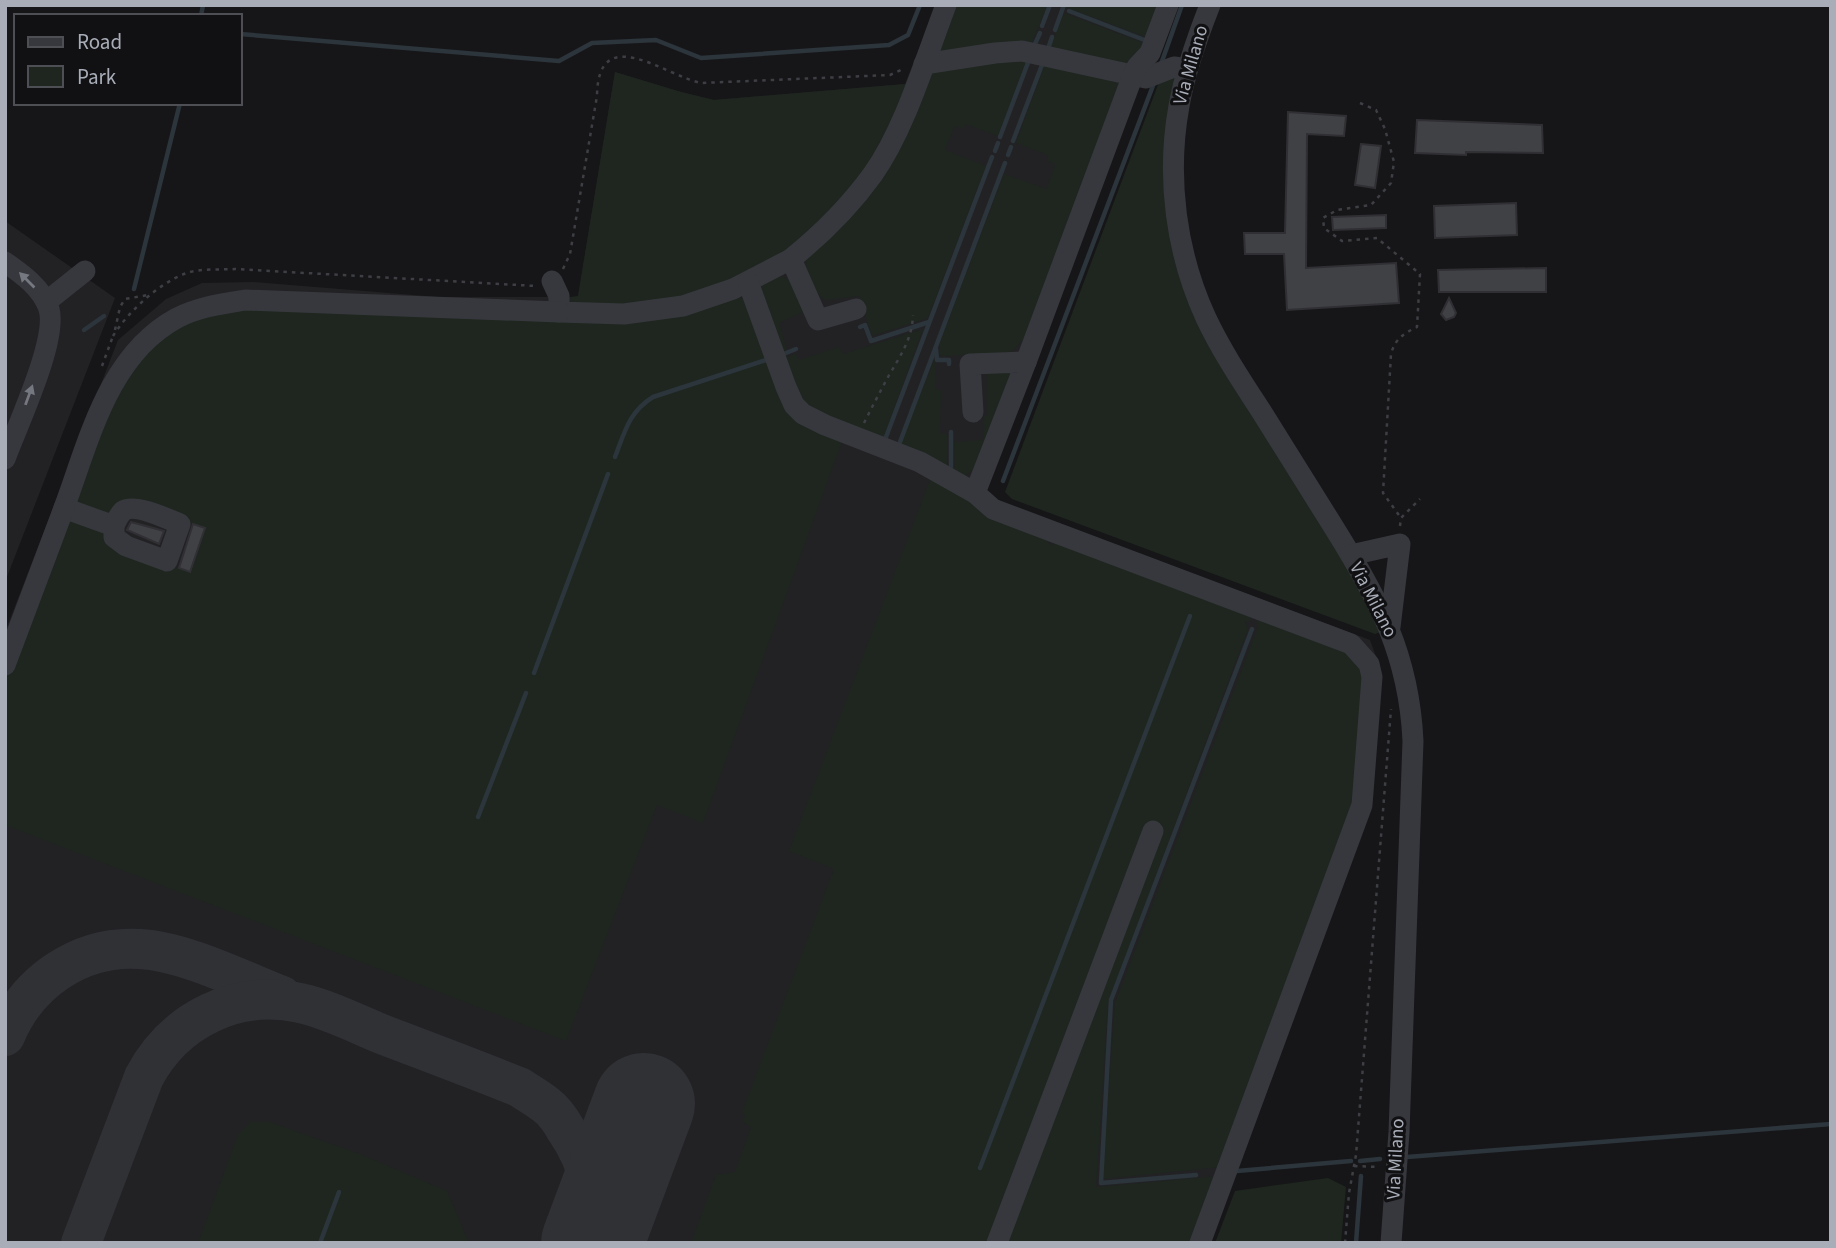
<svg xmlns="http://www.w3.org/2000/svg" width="1836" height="1248" font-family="'Source Sans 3',sans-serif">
	<rect width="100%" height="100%" fill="#161618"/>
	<g fill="#222225">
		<path d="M936 5H1178L1156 64 1140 72 983 489 992 498 1370 640 1380 667 1207 1243H5V632L118 340 166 299 202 283 253 282 438 297H578L615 72 681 92 714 100 905 84Z"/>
		<path d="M5 221 115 298 5 582Z"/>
	</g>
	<g fill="#1e261f">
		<path d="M952 5H1043L1047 7 1030 47 938 58Z"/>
		<path d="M1066 5H1163L1151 39 1065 7Z"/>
		<path d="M1064 13 1149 45 1123 67 1048 53Z"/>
		<path d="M1028 57 998 136 965 124 964 129 955 126 945 150 986 166 928 318 872 336 859 296 825 300C811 290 803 273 807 256L928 72Z"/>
		<path d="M1045 64 1118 82 1120 89 1027 336 1012 351 1003 353 940 356 939 345 1004 174 1047 189 1055 164 1047 161 1048 155 1016 143Z"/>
		<path d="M615 72 681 92 714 100 906 84 908 90 852 194 773 263 674 303 572 307 570 297 578 296Z"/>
		<path d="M1172 75 1179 81 1178 252 1340 549 1382 632 1375 634 1012 499 1005 492 1159 82Z"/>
		<path d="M777 275 792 281 805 311 779 323 787 350 778 352 760 289 764 281Z"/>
		<path d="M737 296 745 300 780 384 843 439 703 823 657 805 566 1041 5 825V679L65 522 76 517 108 534 107 544 190 572 205 529 159 510 112 518 77 505 74 497 120 382 172 328 229 307 608 320Z"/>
		<path d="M923 329 882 442 808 412 780 359 796 354 799 360 839 347 843 354Z"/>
		<path d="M935 358V390H941L940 433 947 434 948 467H955L954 442 984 440 983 416 988 415V372L1008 370 1011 379 978 467 964 476 895 446 896 441 901 443Z"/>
		<path d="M933 472 1051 534 1048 543 1053 546 1056 538 1250 616V622L1245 621 1248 629 1108 1004 1096 1187 1219 1176 1194 1243H691L716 1175 735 1172 751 1127 743 1122 745 1116 742 1112 834 869 789 851Z"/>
		<path d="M1257 614 1343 646 1363 669 1355 806 1221 1167 1102 1179 1115 1003 1258 627Z"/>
		<path d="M251 1122H269L360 1154 447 1191 469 1243H198L238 1135Z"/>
		<path d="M1328 1178 1346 1187 1341 1243H1215L1235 1191Z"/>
	</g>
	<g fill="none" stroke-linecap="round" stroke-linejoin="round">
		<g stroke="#2c353c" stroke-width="4.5">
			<path d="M1069 11 1147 41"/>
			<path d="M201 16 203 5"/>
			<path d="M1042 26 1050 5"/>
			<path d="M1055 30 1064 5"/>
			<path d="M240 34 559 61 592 43 656 40 701 58 889 45 908 35 920 5"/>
			<path d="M1034 46 1040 33"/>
			<path d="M1047 52 1052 37"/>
			<path d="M1161 64 1182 5"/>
			<path d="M1000 137 1029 60"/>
			<path d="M1013 141 1042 65"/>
			<path d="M995 151 998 143"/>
			<path d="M1008 155 1011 147"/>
			<path d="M134 289 180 103"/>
			<path d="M860 327 865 325 871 341 929 322"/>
			<path d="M84 330 104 316"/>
			<path d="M936 349 937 360H949V364"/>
			<path d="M781 355 796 349"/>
			<path d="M886 437 992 157"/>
			<path d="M900 442 1005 163"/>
			<path d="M615 457C625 431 629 412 653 397L769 359"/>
			<path d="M951 467V432"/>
			<path d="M1003 481 1154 83"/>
			<path d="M534 673 608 474"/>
			<path d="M478 817 526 693"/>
			<path d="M1407 1157 1831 1124"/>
			<path d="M1360 1161 1380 1159"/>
			<path d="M980 1168 1190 616"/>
			<path d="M1237 1171 1351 1161"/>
			<path d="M1196 1175 1101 1183 1111 1000 1252 629"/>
			<path d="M320 1243 339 1192"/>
			<path d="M1356 1243 1361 1176"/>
		</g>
		<g stroke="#303135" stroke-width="40">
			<path d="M5 1036C27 982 80 945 140 949 183 951 241 980 282 996"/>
			<path d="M81 1243 144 1077C174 1020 236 989 300 1003 328 1009 357 1024 384 1035 429 1052 474 1069 519 1087 528 1093 537 1098 546 1105 554 1111 561 1121 566 1130 592 1168 595 1198 587 1243"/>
		</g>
		<path stroke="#303135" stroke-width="102" d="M592 1243 644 1104"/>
	</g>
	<g fill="#404145" stroke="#303034" stroke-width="2">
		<path d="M1288 112 1346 116 1344 136 1307 134 1306 268 1396 263 1399 303 1287 310 1284 254H1245L1244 233H1285Z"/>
		<path d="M1417 120 1542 125 1543 153 1466 152V155L1415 153Z"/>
		<path d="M1361 144 1381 146 1375 188 1355 185Z"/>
		<path d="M1516 203 1517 235 1435 238 1434 206Z"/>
		<path d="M1386 215V228L1333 230 1332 217Z"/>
		<path d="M1546 268V292H1439L1438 270Z"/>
		<path d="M1449 298 1456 313 1454 317 1446 320 1441 314Z"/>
		<path d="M131 522 164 531 159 544 127 530Z"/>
		<path d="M193 524 205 528 190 572 179 568Z"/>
	</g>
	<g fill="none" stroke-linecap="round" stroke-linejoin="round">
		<g stroke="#3d3f44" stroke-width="2.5" stroke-dasharray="3.5 5" stroke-linecap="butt">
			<path d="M1360 103 1376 110 1385 129 1394 162 1391 183 1371 205 1337 210 1323 218 1324 228 1342 241 1377 238 1420 274 1417 327C1403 334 1395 339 1391 354L1383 493 1401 518"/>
			<path d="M563 269 570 254 597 96C598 21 664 75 701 83L890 75 903 69"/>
			<path d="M115 330 120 307 125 299 148 295"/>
			<path d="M113 336C127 313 158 284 184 274 199 268 219 270 235 269L536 286"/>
			<path d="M102 366 113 336"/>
			<path d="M864 423C872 407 880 392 888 377 900 356 912 340 913 315"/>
			<path d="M1400 526 1401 518 1420 499"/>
			<path d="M1354 1166 1379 1167"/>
			<path d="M1345 1243 1349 1193 1356 1155 1391 709"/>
		</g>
		<g stroke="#37383d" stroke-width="21">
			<path d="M1210 5C1197 38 1185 71 1179 106 1166 177 1176 253 1206 318 1222 352 1243 383 1263 414 1286 451 1310 489 1333 526 1378 598 1409 654 1413 741L1399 1132 1391 1243"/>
			<path d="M924 64 995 53 1022 51 1146 78 1174 67 1187 69"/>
			<path d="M5 262C22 274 42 288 49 309 58 340 17 426 5 459"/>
			<path d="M552 281 559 296V312L624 314 683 306 733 289 791 259"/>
			<path d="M748 282 786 387 794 405 803 414 825 425 920 462 975 493"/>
			<path d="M46 302 85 271"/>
			<path d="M856 309 818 320 791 259C822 234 850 206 873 174 905 129 926 57 946 5"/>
			<path d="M1026 362 1133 75 1137 67 1150 53 1168 5"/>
			<path d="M973 412 970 364 1026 362 975 493 993 509 1351 644 1369 664 1372 677 1362 805 1200 1243"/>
			<path d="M114 526C116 521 119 515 123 511 134 503 168 519 180 524L167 561 126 546 114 537V526L64 508C89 441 108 355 177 318 198 307 221 304 245 300L559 312"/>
			<path d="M1351 555 1400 544 1390 627"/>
			<path d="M5 665 64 508"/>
			<path d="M997 1243 1153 831"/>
		</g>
	</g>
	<defs><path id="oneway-solid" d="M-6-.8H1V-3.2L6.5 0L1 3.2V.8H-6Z" transform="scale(1.75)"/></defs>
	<g fill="#757881">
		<use href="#oneway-solid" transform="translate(27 280) rotate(-135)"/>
		<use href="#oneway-solid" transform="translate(29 395) rotate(-70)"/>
	</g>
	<g text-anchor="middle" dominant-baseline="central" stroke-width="6" stroke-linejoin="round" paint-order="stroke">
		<g font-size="19" fill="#a8adb8" stroke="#111113">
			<text transform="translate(1191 65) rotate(-74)">Via Milano</text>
			<text transform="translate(1373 600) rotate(63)">Via Milano</text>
			<text transform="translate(1396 1159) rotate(-87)">Via Milano</text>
		</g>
	</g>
	<rect width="1836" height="1248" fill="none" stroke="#a8adb8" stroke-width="14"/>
	<rect x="14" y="14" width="228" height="91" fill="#111113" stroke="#4d4f55" stroke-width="2"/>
	<rect x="28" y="37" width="35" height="10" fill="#37383d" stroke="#4d4f55" stroke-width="2"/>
	<text x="77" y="49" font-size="21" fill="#a8adb8">Road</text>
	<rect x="28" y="66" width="35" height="21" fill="#1e261f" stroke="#4d4f55" stroke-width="2"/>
	<text x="77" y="84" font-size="21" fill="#a8adb8">Park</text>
</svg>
